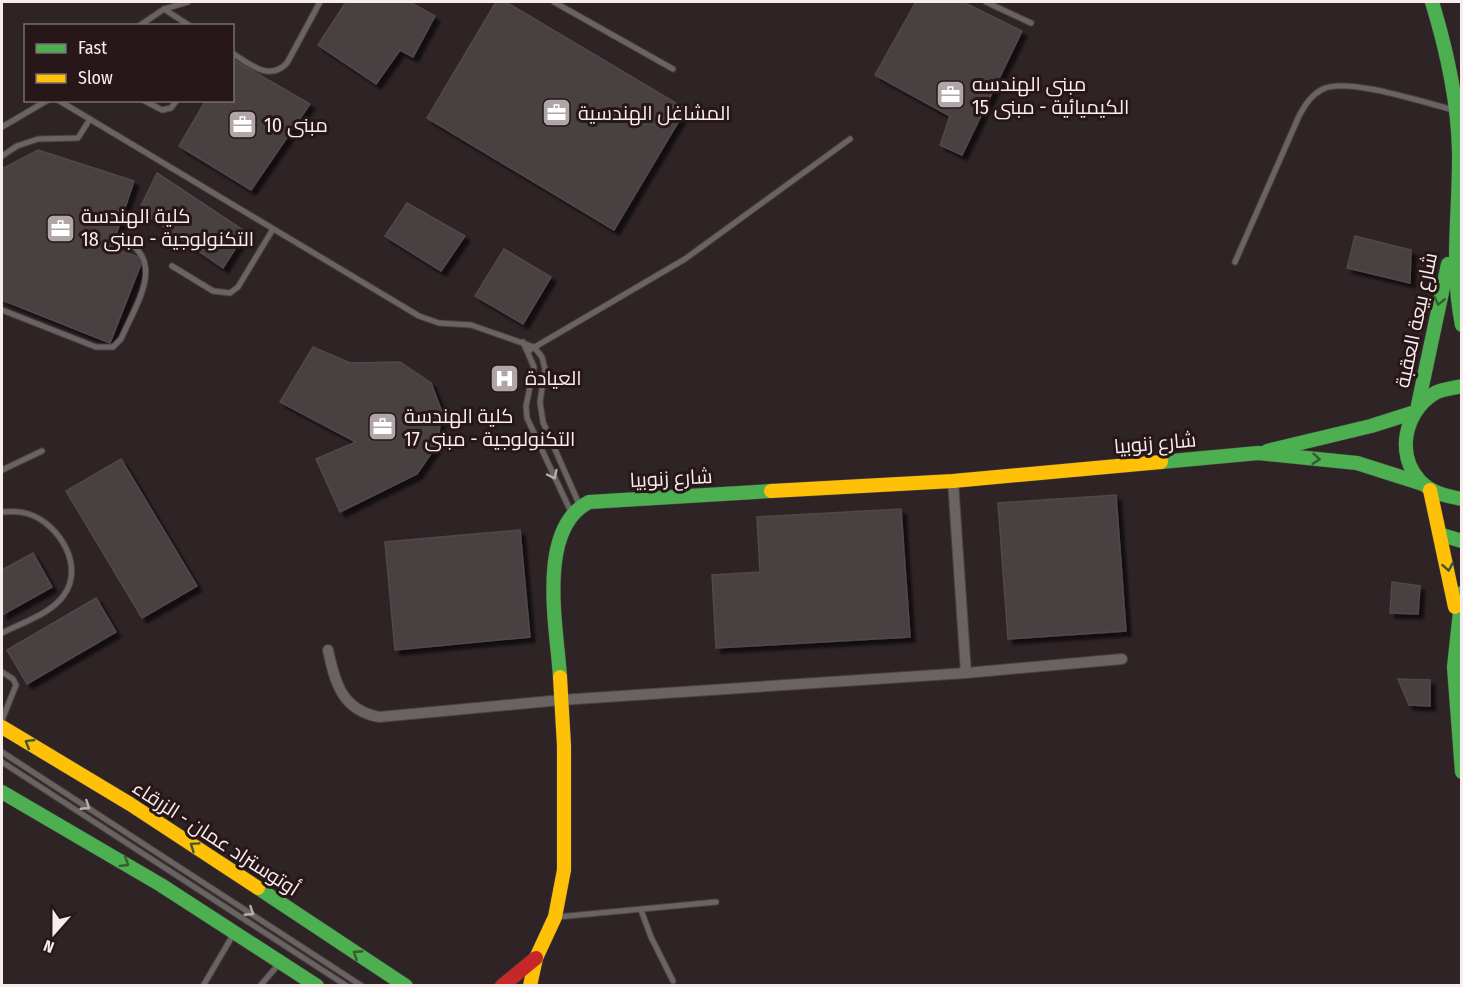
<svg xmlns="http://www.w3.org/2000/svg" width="1463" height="987" font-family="'Fira Sans Condensed',Cairo,sans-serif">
	<defs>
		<filter id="shadow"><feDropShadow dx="5" dy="5" stdDeviation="1.5" flood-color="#0009"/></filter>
	</defs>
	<rect width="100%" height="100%" fill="#2e2426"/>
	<g fill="#494142" stroke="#51484a" stroke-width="1.5" filter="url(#shadow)">
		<path d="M346 2H410L435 16 413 57 400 50 376 84 318 45Z"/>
		<path d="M496 2H506L686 109 614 230 427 118Z"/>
		<path d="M916 2H963L1022 31 962 155 940 145 950 116 875 75Z"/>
		<path d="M232 59 310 104 251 190 179 146 206 100H232Z"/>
		<path d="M38 150 134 181 112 247 143 259 110 343 2 300V169Z"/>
		<path d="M157 173 246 232 223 268 139 210Z"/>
		<path d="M407 203 465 236 441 271 385 236Z"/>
		<path d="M1355 236 1411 250 1410 283 1347 268Z"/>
		<path d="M504 249 551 277 523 324 475 296Z"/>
		<path d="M313 347 350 363 400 362 431 383 442 412 437 445 417 474 340 512 316 459 356 442 280 402Z"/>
		<path d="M121 459 197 586 142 618 66 491Z"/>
		<path d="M1116 495 1126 631 1008 639 998 503Z"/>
		<path d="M901 509 910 637 716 648 712 575 760 572 757 517Z"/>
		<path d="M520 530 530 637 395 650 385 542Z"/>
		<path d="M33 553 52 587 2 615V570Z"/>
		<path d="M1392 582 1420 586 1418 614 1390 613Z"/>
		<path d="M96 598 116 632 27 684 7 650Z"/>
		<path d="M1398 679 1430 680V706L1409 705Z"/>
	</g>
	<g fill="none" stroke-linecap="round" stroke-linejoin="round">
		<defs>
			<g id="lane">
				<path d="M554 2 673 69"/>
				<path d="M986 2 1031 23"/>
				<path d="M164 9 190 26"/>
				<path d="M139 26 164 9 188 2"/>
				<path d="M232 53C250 64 269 82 287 63L320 2"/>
				<path d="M58 100 419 316 439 323 471 325 534 347 542 357 545 369 540 402 543 422 579 504"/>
				<path d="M143 100 162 110 171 108 177 100"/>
				<path d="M2 127 48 100"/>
				<path d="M2 156 17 146 38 139 78 138 90 119"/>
				<path d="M1235 262 1299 116C1305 105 1311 95 1323 89 1348 77 1425 103 1454 110"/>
				<path d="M172 266 213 291 230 293 238 287 273 229"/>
				<path d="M2 310 96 347H113L121 339C137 302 169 258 118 237"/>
				<path d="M523 342 534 367 526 406 527 418 571 512"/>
				<path d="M528 351 685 259 850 139"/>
				<path d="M2 470 42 451"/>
				<path d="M2 512C11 511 20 511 29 514 59 524 85 566 64 595 51 614 21 623 2 633"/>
				<path d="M2 672 13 679 16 685 2 720"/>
				<path d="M2 752 362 986"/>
				<path d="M2 762 347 986"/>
				<path d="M641 910 651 937 673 981"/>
				<path d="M557 917 716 902"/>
				<path d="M203 986 233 935"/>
				<path d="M260 986 278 965"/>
			</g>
			<g id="street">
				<path d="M953 481 966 673"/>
				<path d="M328 650C335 683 342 710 379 717L561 700 966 673 1122 659"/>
			</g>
			<g id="fast">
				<path d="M1432 2C1447 51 1458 100 1459 151 1460 210 1450 266 1462 325"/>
				<path d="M1462 386C1454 388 1443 389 1435 393 1405 411 1395 454 1420 481 1431 493 1447 496 1462 499"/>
				<path d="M1418 405 1448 264"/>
				<path d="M1267 451 1371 426 1412 413"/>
				<path d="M1161 462 1258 453 1357 463 1423 484"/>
				<path d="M1442 535 1462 541"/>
				<path d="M1462 593 1454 667 1462 772"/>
				<path d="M560 677C557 628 536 529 589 502L771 491"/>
				<path d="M2 792 161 885 317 986"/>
				<path d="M258 888 406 986"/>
			</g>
			<g id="slow">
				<path d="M1430 490 1455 607"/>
				<path d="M771 491 953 481 1161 462"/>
				<path d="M2 727 130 804 258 888"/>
				<path d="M530 986 536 958 555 917 564 870V746L560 677"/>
			</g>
			<path id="jam" d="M502 986 536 958"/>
		</defs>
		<use href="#lane" stroke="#4a4243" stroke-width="7"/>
		<use href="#street" stroke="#4a4243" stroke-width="12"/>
		<use href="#fast" stroke="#4a4243" stroke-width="15"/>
		<use href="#slow" stroke="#4a4243" stroke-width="15"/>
		<use href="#jam" stroke="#4a4243" stroke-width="15"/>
		<use href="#lane" stroke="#6a6363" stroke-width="5"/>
		<use href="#street" stroke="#6a6363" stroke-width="10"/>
		<use href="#fast" stroke="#4caf50" stroke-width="14"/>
		<use href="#slow" stroke="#ffc107" stroke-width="14"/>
		<use href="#jam" stroke="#c62828" stroke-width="14"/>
	</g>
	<defs><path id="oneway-chevron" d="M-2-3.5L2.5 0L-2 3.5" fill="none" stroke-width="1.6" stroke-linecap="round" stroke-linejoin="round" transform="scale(1.5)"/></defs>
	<g stroke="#385b31">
		<use href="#oneway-chevron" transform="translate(1439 301) rotate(103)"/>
		<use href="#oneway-chevron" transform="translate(1316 459) rotate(5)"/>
		<use href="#oneway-chevron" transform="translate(1448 567) rotate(80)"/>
		<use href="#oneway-chevron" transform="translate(29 743) rotate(-149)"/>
		<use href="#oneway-chevron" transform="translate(194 846) rotate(-146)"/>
		<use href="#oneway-chevron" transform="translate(125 863) rotate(32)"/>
		<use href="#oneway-chevron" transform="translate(357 954) rotate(-147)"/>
	</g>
	<g stroke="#b8aeaf">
		<use href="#oneway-chevron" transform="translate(553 475) rotate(65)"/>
		<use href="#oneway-chevron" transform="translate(86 806) rotate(33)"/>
		<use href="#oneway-chevron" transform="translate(250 912) rotate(33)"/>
	</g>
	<defs>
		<symbol id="office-square" viewBox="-11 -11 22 22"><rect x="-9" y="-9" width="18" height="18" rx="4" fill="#b1a6a7" stroke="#271718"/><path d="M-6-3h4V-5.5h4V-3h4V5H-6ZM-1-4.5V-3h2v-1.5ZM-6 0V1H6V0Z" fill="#fff"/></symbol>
		<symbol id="hospital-square" viewBox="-11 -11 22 22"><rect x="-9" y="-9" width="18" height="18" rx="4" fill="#b1a6a7" stroke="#271718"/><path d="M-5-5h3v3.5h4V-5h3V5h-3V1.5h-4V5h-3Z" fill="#fff"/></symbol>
	</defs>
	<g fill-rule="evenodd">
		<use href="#office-square" x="934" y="78" width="33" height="33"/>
		<use href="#office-square" x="540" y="96" width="33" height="33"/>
		<use href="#office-square" x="226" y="108" width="33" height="33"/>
		<use href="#office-square" x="44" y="212" width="33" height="33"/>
		<use href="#hospital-square" x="488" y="362" width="33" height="33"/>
		<use href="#office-square" x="366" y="410" width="33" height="33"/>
	</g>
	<g text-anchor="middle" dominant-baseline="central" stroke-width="6" stroke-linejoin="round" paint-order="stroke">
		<g font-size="20" fill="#f8eced" stroke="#271718" text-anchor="start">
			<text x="972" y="84">مبنى الهندسه<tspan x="972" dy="23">الكيميائية - مبنى 15</tspan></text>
			<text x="578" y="113">المشاغل الهندسية</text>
			<text x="264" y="125">مبنى 10</text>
			<text x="81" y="216">كلية الهندسة<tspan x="81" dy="23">التكنولوجية - مبنى 18</tspan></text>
			<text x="525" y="378">العيادة</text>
			<text x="404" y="416">كلية الهندسة<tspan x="404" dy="23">التكنولوجية - مبنى 17</tspan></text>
		</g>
		<g font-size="20" fill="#f8eced" stroke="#271718">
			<text transform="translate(1416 320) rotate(-78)">شارع بيعة العقبة</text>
			<text transform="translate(1155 443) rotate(-5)">شارع زنوبيا</text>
			<text transform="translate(671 478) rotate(-3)">شارع زنوبيا</text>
			<text transform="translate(216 838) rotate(33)">أوتوستراد عمان - الزرقاء</text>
		</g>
	</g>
	<rect width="1463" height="987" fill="none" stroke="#f8eced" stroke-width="6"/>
	<rect x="24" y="24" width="210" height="78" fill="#271718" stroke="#7b6c6d" stroke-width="1.5"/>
	<rect x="36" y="44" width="30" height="9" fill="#4caf50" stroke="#7b6c6d" stroke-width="1.5"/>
	<text x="78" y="54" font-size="18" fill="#f8eced">Fast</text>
	<rect x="36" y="74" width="30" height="9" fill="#ffc107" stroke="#7b6c6d" stroke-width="1.5"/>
	<text x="78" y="84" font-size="18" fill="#f8eced">Slow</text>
	<g transform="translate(54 933) rotate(201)" stroke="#271718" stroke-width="4.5" paint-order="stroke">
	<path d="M0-4.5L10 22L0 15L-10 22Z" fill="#f8eced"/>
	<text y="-9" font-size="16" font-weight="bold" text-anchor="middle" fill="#f8eced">N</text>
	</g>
</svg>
